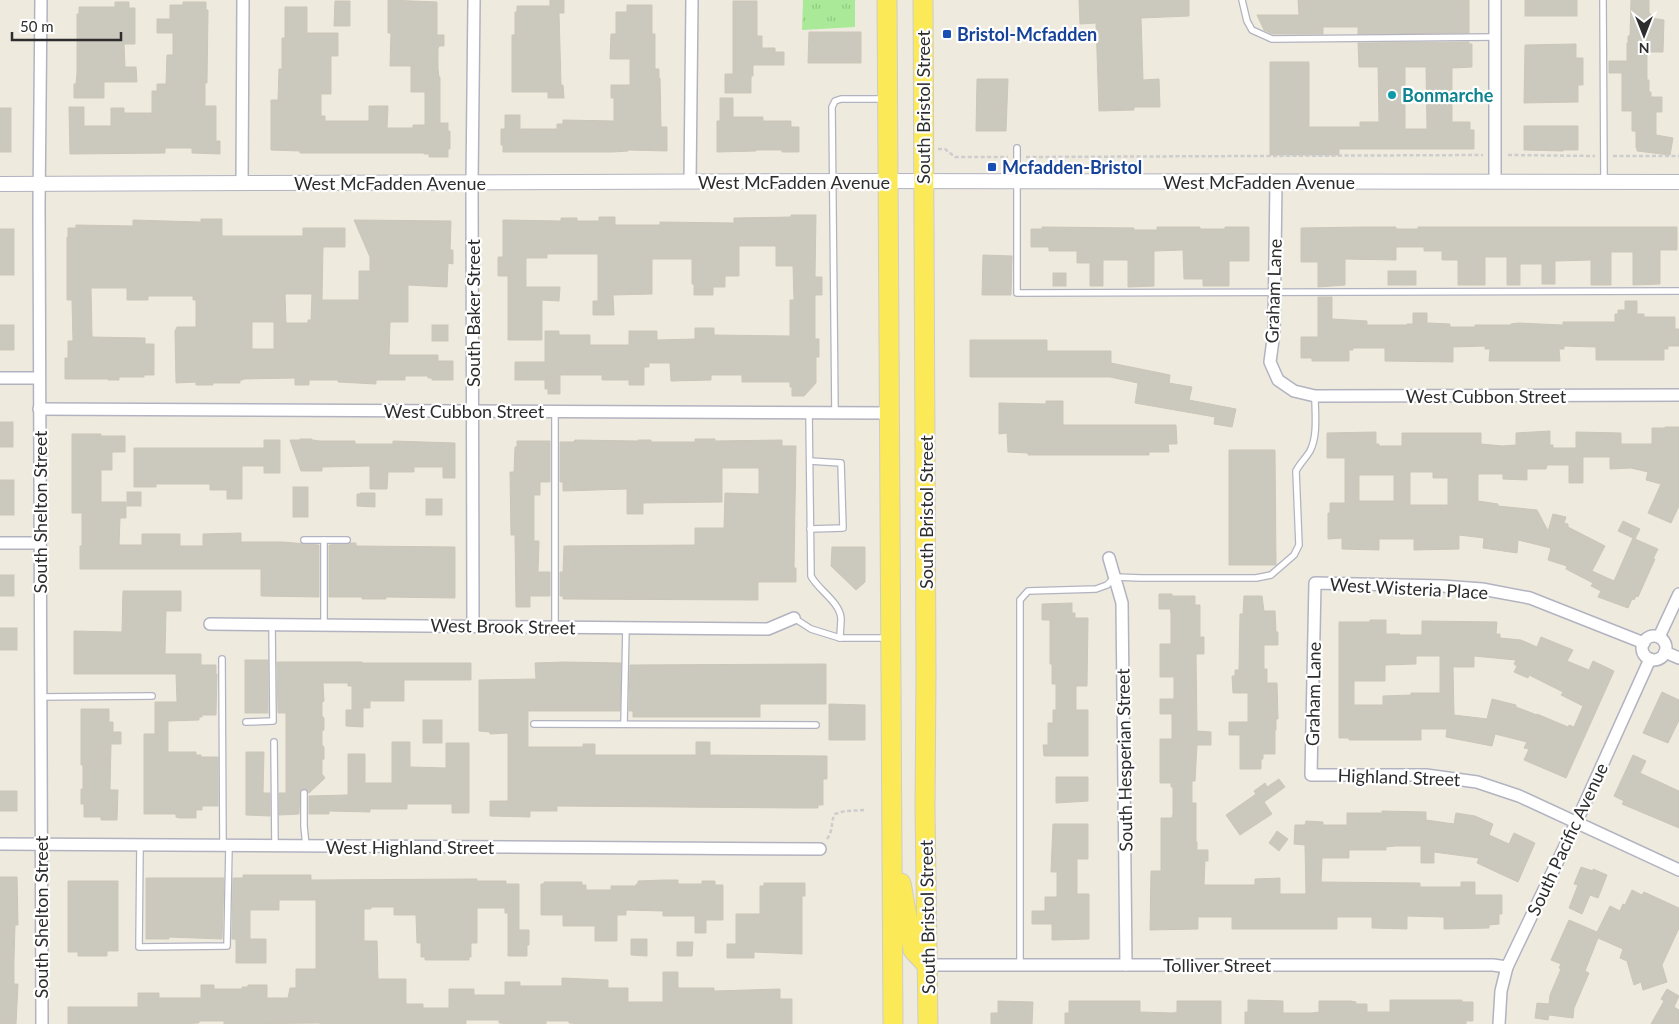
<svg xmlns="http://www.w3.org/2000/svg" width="1679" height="1024" font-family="Lato,sans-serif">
	<defs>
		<pattern id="grass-tufts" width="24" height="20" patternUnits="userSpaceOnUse" patternTransform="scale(1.25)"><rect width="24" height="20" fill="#a9e998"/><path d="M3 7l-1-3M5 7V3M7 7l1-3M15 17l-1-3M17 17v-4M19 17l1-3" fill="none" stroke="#92c883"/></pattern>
	</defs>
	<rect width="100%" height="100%" fill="#efeade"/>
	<path fill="url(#grass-tufts)" d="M803 0H855V27L802 30Z"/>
	<g fill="#cbc8bd" stroke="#cbc7b8" fill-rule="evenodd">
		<path d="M388 0 437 2V35H444V46H439L438 49V69L439 77H440V123H448V131H450V149H448V157H429V154H424V153H300V151L271 150V100H278L279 69H282V38H285V7H307V33H338V56H331V94H321V116H325V121H369V106H388L387 128H413V125H425V92H411V66H390L391 33H388Z"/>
		<path d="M550 0H564V13H559L561 85H563L564 98H548V92H512V35H515V12H517V6H550Z"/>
		<path d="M1079 0H1189V16L1141 18 1143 80 1159 79 1160 107H1134V110L1099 111 1096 23 1080 24Z"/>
		<path d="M1298 0H1469V33L1358 34V27H1323V34H1273L1264 30 1257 15H1299Z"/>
		<rect x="1525" y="0" width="52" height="16"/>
		<path d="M1631 0H1649V14H1651V18L1664 20 1663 52H1647V80H1649V92H1651V97H1662V112H1656V135L1673 138 1670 155 1637 151V148H1636V131H1632V111H1622V73H1609V61H1627V43H1628V36H1630Z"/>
		<path d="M335 1H350V26H334Z"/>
		<path d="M733 1H757V36H762V48H775V52H784V65H753V76H751V93H725V74H733Z"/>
		<path d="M115 2H129V8H135V44H124L125 67H136L137 82H104V98H74V84H76L77 73V14H79V7H115Z"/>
		<path d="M183 2H206V10H208L207 83H205V106H216V141H220V154L192 153V148H165V153L70 154 69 107H84V126H111V108H124V113H152V91H157V84H166L167 55H173V33H157V19H170V5H183Z"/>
		<path d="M627 5H652V34H655V69H659V78H660L661 127H667V151L628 150V151L612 152H503V145H501V129H505V115H520V129H557V124H563V120L614 121V98H611V85H630V59H610L611 34H616V12H627Z"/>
		<path d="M809 32H861V63H808Z"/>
		<path d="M1469 42V44H1472V67L1452 68V122H1470V130H1474V149H1339V155H1270V62H1309V127H1360V122H1379L1378 67H1359L1358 43ZM1405 67H1426L1427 129H1405Z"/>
		<path d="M1576 44V58H1583V85H1578V102L1524 103 1525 45Z"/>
		<path d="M977 79H1008L1006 131H976Z"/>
		<path d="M720 98H733V117H763V121H791V127H799V152H782V150H756V151L717 152V121H720Z"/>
		<rect x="0" y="108" width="11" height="44"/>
		<path d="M1524 126H1578V150H1563V151L1524 150Z"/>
		<path d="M791 215H816L815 277H822V295H815V339H819V357H816V383L804 396H792V387H790V382H742V375H711V380L671 381 670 363H649V367H644V385H629V380H602V375H560V394H548V389H545V380H515V362H545V331H559V335H590V345H629V331H657V340L695 339V328H714V335L790 336V300H794L793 266H776V246H739V276H725V287H713V295H694V284H692V259H652V294L613 295 614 315H593V301H598V254H547V258H526V287H560L559 301 542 300V340H508V276H498V257H503V220L561 221V218H577V221H599V217H615V225H660V222L734 223V218L791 217Z"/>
		<path d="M201 219H222V236H303V228H345V247H323L322 300H359V271H370V257L354 220 451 221 450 250H453V264L448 263 447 287 408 285V322H390L389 355H438V361H453V380H432V378H428V376H405V380H376V384L338 382V380H309V385H295V378L243 379V380H240V383H213V385H196V382L176 383 175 331 177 327H196V300H193V296H148V300H127V288H91L92 337 145 338V344H154V375H144V377H119V380H108V379H65V358H68V341H73L72 300H67V237H68V228H76V225L133 226V220L201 222ZM285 294H312L311 320H308V323H286ZM252 322H274V349H252Z"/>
		<path d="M1042 227 1134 228V230H1157V227H1200V229H1225V227H1249V261H1229V286H1203V279H1184L1183 250 1154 251V286L1128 287V260H1103V286H1090V263H1077V251H1049V247H1031V229H1042Z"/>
		<path d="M1363 227H1396V229H1418V227H1677V250H1660V284L1633 285V252H1611V285H1591V260L1555 261V284H1542V264H1520V285H1507V257H1485V285H1458V260H1442V251H1424V247H1396V260L1345 259V285L1318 287V262H1301V228Z"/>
		<rect x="0" y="229" width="14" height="46"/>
		<path d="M983 255 1012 256 1011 295H982Z"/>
		<rect x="1388" y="271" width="28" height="14"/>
		<rect x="1053" y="273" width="13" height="13"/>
		<path d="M1318 297H1332V319L1367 321V325H1407V324H1413V313H1427V323L1450 324V327H1475V325H1511V324L1518 323 1563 325V322H1615V314H1618V310H1625V301H1637V314H1644V317H1675V329H1679V346H1668V349H1664V360H1596V347L1564 346V349H1559L1560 361H1489L1490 349H1485V346L1453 347V362L1385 361V348H1353V350H1349V361H1312V358H1301V337H1318Z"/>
		<rect x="0" y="325" width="14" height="25"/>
		<rect x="432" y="325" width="16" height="16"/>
		<path d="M970 340H1047V351H1111V363L1170 375 1169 383 1192 387 1189 400 1236 409 1232 427 1214 424 1215 417 1135 403 1138 383 1110 377H970Z"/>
		<path d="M1046 401H1063V425H1176L1177 444H1168L1169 452H1149V455H1028V453L1008 452 1007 433 999 434V403L1046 404Z"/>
		<rect x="0" y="422" width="13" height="25"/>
		<path d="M1665 427H1679V506L1671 523 1648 513 1661 484 1646 480 1648 472 1631 468 1610 469V457H1583V483H1569V465H1547L1546 469H1527V480L1503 479V474H1478V501L1498 504V506L1537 510 1548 531 1553 514 1566 517 1564 523 1568 524V527L1605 546 1592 571 1614 581 1633 538 1618 531 1623 521 1640 529 1635 539 1658 549 1653 559H1655L1638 597 1636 596 1634 600 1632 599 1628 608 1598 597 1601 591 1591 586 1593 583 1566 569 1567 566 1548 560 1551 548 1518 540 1517 553 1483 548 1484 538 1459 535V549L1414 550V539H1379V550L1342 549V538L1328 539V513H1330V503H1345V458H1327V433L1376 432V444H1379V446H1402V433H1481V444L1503 446 1516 445V433L1550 431V445H1553V448H1576V432L1621 433V444H1652V428H1665ZM1410 472H1433V478H1448V505H1410ZM1359 475H1394V501H1359Z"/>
		<path d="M72 434H101V436H125V452H112V470H101V502H126V518H120L119 545H142V534H180V546H203V534L241 533V542H283L319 545V597L261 596V569H80V546H82V513H72Z"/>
		<path d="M300 439H312V440L320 441H355V444H393V441L455 443V478H443V467H414V472H388L387 489H370V466L322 467V471H301L290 440H300Z"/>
		<path d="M695 439H715V441L782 440V446H796L794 568H796V582H758V600L563 599V596H560V572H563L564 546 695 545V528H724L725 493 759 494V468H722V502L643 503V514H627V489L563 491V482H560V442H573L575 440 638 441V440H651V442H695Z"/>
		<path d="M264 440H280V473H264V466H242V499H227V490H210V484H156V487H134V448H264Z"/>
		<path d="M517 441H550V482H540V495H534V541H539L538 572H550V596H530V607H516L515 535H511L510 472H514L515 447H517Z"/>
		<path d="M1229 450H1275L1276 565H1229Z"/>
		<rect x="0" y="480" width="14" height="35"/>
		<rect x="293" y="487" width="15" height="30"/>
		<rect x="127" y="492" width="14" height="14"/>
		<path d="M360 493H375V507L357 506V494H360Z"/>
		<rect x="426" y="499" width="16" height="16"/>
		<path d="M350 543H356V546L455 547V598L386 597V599H362V597H329V545Z"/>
		<path d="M832 547H865V582L856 590 831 566Z"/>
		<rect x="0" y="575" width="14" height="21"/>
		<path d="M123 591H181V611H166L165 654H201V665H216V674H217L216 715H202V717H199V720L168 721V752H196V755H201V757H218V806H202V810H196V818H180L176 817V814H144V734H155V702H177L176 674H74V631L122 632Z"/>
		<path d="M1159 594H1172V596H1195V605H1200V637H1204V654H1196L1197 731 1211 732V745H1197L1195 781H1192V803H1196V842H1197V850H1208V861H1205L1204 885H1255V879L1280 878V894H1306L1305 845 1294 844 1295 825H1305L1306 821 1323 822V825H1347V813H1382V811L1426 812V820L1454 824 1456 813 1475 816 1493 824 1489 835 1509 844 1514 833 1535 843 1518 882 1477 863 1479 858 1434 852V863H1421V846H1395L1386 847V850H1349V858H1322L1321 882 1420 883V887H1461V882H1475V895H1502V914H1499V924L1489 925V928L1444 929V917L1407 916V929L1372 928V917H1337V929H1232V917H1198V929L1150 930 1151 871H1161V818H1172L1173 814V787H1171V783H1160V739H1172V714H1160V699H1174V677H1160V644H1171V613L1170 609H1159Z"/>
		<path d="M1244 596H1262L1264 611H1275L1276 632H1278V645H1264V669H1267V683H1277L1278 719H1276V730H1275V754H1263V759H1261V769H1240V735H1229V722H1248V693H1233L1232 676H1235V670H1239L1240 614H1243Z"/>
		<path d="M1072 603V613H1075V618H1088L1087 686H1076V710H1088V756H1044L1043 745H1048V723H1053V710H1056V684H1052V664H1050V620H1042V604Z"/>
		<path d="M1370 620H1386V634H1400V635H1422V621L1497 622 1496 634H1500V638L1521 640 1537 647 1541 637 1573 650 1567 661 1589 670 1593 661 1614 671 1566 778 1524 760 1529 749 1524 748 1527 742 1495 734 1492 746 1446 737 1447 729H1421V740H1349V738H1339V622H1370ZM1416 656H1440V693H1411V695L1383 696V705H1354V681H1385V665L1416 664ZM1474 656 1516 660 1514 664 1517 666 1514 672 1528 678 1529 675 1563 692 1561 695 1583 706 1574 727 1569 725 1568 727 1537 714V715L1516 707V705L1492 699 1487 719 1454 715 1453 667H1474Z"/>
		<rect x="0" y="628" width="17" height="22"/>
		<rect x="245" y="660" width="23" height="53"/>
		<path d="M277 662H362V663H471V680H404V701H370V708H363V727L346 726V710H352V686H348V683H323L324 701 322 702V716L324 718V730L322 731V745L324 747V759L322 760V774L325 778 309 793 306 789 300 790 299 814 279 815V793H286V713H278Z"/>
		<path d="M564 662 621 663 620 711H528V747H583V744H595V755H696V742H710V755L827 756V779H823V805H818V808H798L557 806V811H530V817L490 816V801H508V733L490 734V732L479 731V680L536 679 535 663Z"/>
		<path d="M826 664V704H760V717H633V711H629L630 665Z"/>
		<path d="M1662 692 1679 700V720L1668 743 1643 733Z"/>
		<path d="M829 704 865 705V740H829Z"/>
		<path d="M81 709H109V722H113V732H121V744H111L110 790H118L117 820H101V817H84V804H81V789H83V765H81Z"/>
		<rect x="423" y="720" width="19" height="23"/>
		<path d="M392 742H410V767L446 768V743H469V813H452V804H407V809H370V812L329 811V814H309V796L348 795V754H365V783H392Z"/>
		<path d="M246 752H264L263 793H270V816L246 815Z"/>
		<path d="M1633 755 1646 761 1640 773 1679 791V828L1622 804 1624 801 1614 796Z"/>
		<path d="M1056 777H1088V801L1056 803Z"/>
		<path d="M1279 779 1285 787 1264 802 1272 814 1240 835 1226 815 1256 794 1254 791 1265 783 1267 787Z"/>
		<rect x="0" y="791" width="17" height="20"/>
		<path d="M1053 824H1088V859H1077V894H1089V939L1052 940V924H1032V911H1045V897H1057V872H1051Z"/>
		<path d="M1277 831 1288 839 1279 851 1269 843Z"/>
		<path d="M1581 867 1593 871V869L1607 875 1598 898 1590 895 1582 914 1569 908 1578 885 1574 884Z"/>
		<path d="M243 875H311V880L477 879V881H506V884H519V930H529V945H527V956H508V913H505V908H477V943H471V957H469V960H425V957H421V943H417L416 915H394V907H371V909H364V941H377L378 979H406V1004H423V1008H449V989H474V995H505V982H520V986H562V978L608 980V988H628V1002H663V972H678V988H714V991L780 989V999H792V1024H583L569 1023V1021H546V1024H511L499 1023V1020H466V1024H320V1023L224 1024V1021H199V1023L179 1024H68V1007H138V993H159V998H201V985H214V989H242V987H248V985H267V998H288L290 988H296V969H316V900H279V910H250V939H266V963H236V939H232L233 878H243Z"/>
		<path d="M0 877H17L18 925H15L14 959V984H18L16 1024H0Z"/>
		<path d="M146 878H224L222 939 169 937V939H146Z"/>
		<path d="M663 880H678V884H702V881H715V885H723V920H706V933H695V916H663V911L626 910V915H617V941H595V926H563V915H541V884H544V882H582V885H586V890H611V886H636V884H638V881Z"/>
		<path d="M68 881H118V951H107V956H78V952H68Z"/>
		<path d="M764 883H805V896H802V954L754 952V958H727V944H736V914H760V886H764Z"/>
		<path d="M1632 890 1642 895 1644 892 1679 908V928L1662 965 1667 982 1643 990 1641 982 1634 985 1627 961 1620 958 1623 949 1598 938 1585 971 1589 973 1574 1008 1573 1018 1549 1015 1548 1020 1535 1018 1537 1003 1549 1004 1550 995 1561 969 1559 968 1561 964 1551 960 1569 920 1597 932 1610 906 1620 911 1623 904 1625 905Z"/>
		<path d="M631 939H647V956L631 955Z"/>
		<path d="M677 942H693L692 956H677Z"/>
		<path d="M1667 989 1679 996 1674 1007 1679 1010V1024H1651L1664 1001 1661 999Z"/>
		<path d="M1248 1000 1283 1001V1013H1312L1319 1012V1001H1351L1356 1002V1004H1367V1012H1390V1000H1462V1002H1473V1021H1466V1024H1245V1012H1248Z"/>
		<path d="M998 1001 1033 1002 1032 1024H991V1013H998Z"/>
		<path d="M1069 1001H1140V1012L1173 1013 1177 1012V1001H1221V1024H1065V1013H1069Z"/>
	</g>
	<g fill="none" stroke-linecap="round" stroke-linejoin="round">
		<defs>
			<g id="service">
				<path d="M1242 0 1247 21 1252 30 1272 39 1495 37"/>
				<path d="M1603 0 1604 182"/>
				<path d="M1017 148V293L1679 291"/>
				<path d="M555 412V627"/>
				<path d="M809 413 811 576C818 590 839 601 841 618 841 625 840 632 840 638H888"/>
				<path d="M835 413 832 107 835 101 841 99H885"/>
				<path d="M810 461 841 463 843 528 810 529"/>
				<path d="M304 540H347"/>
				<path d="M324 540V625"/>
				<path d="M794 618 811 629 840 638"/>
				<path d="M222 659 223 846"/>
				<path d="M40 697 152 696"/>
				<path d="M246 722 273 721 272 624"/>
				<path d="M534 724 816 725"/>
				<path d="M624 724 626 627"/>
				<path d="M274 742 275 846"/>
				<path d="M304 793V826L306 846"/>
				<path d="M140 845 139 947 227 946 229 846"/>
				<path d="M1020 965V600L1028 591 1096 589 1107 585 1115 577 1141 578H1256L1271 575 1294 555 1299 545 1296 471C1300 463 1306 458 1310 451 1318 436 1315 413 1315 396"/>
			</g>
			<g id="minor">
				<path d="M41 0 39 205 42 1024"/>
				<path d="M1495 0V182"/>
				<path d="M690 182 692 0"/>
				<path d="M1276 182 1274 332 1270 362 1278 380 1294 391 1315 396 1679 395"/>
				<path d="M242 184 243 0"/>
				<path d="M0 378H39"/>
				<path d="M39 409 889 413"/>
				<path d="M0 543H40"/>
				<path d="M1109 558 1122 603 1126 965"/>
				<path d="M210 624 768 629 794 618"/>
				<path d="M473 626 472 183 474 0"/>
				<circle cx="1654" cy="648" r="12"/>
				<path d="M1659 637 1679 594"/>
				<path d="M1644 643 1530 598 1482 589 1442 586 1315 583 1311 775H1426L1477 782 1519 796 1679 870"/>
				<path d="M1665 652 1679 658"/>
				<path d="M0 844 820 849"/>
				<path d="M927 965H1493L1507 967"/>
				<path d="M1499 1024 1501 991 1507 967 1576 823 1650 659"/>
			</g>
			<path id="tertiary" d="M0 184 859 181 1679 182"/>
			<g id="primary">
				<path d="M887 0 893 1024"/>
				<path d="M923 0 926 674 925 808 928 1024"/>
				<path d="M901 883 913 950 927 965"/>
			</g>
		</defs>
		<use href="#service" stroke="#b2b3c1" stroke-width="8"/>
		<use href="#minor" stroke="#b2b3c1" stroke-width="14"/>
		<use href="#tertiary" stroke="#b2b3c1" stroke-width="16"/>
		<use href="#primary" stroke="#cdcdcd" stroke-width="21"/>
		<g stroke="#cdcdcd" stroke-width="2.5" stroke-dasharray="4 2.5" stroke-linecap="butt">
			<path d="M938 149H945L955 157H1008"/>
			<path d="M1508 155 1595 156"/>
			<path d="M1613 156H1679"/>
			<path d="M1026 157 1483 155"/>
			<path d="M827 839C834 829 830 823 835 814L845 811 866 810"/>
		</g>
		<use href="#service" stroke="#fff" stroke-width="5.5"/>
		<use href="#minor" stroke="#fff" stroke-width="11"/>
		<use href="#tertiary" stroke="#fff" stroke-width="14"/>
		<use href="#primary" stroke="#fbe958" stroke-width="19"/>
	</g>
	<g fill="#1a4fb4" stroke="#fff" stroke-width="2">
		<rect x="942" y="29" width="10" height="10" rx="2.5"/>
		<rect x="987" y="162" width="10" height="10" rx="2.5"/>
	</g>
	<circle fill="#0f9aa8" stroke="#fff" stroke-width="2" cx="1392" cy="95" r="5"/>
	<g text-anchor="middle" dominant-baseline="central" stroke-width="4.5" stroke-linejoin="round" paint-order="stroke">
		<g font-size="18" font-weight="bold" fill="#164399" stroke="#fff" text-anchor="start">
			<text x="957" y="34">Bristol-Mcfadden</text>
			<text x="1002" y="167">Mcfadden-Bristol</text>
		</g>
		<g font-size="18" font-weight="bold" fill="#0d838f" stroke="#fff" text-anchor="start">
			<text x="1402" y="95">Bonmarche</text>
		</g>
		<g font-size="18" fill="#2d2d2d" stroke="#fff">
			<text transform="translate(923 107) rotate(-90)">South Bristol Street</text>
			<text x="794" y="182">West McFadden Avenue</text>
			<text x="1259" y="182">West McFadden Avenue</text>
			<text x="390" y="183">West McFadden Avenue</text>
			<text transform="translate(1273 291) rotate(-88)">Graham Lane</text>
			<text transform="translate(473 313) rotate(-90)">South Baker Street</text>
			<text x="1486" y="396">West Cubbon Street</text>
			<text x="464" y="411">West Cubbon Street</text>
			<text transform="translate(40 512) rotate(-90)">South Shelton Street</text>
			<text transform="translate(926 512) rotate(-90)">South Bristol Street</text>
			<text transform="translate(1409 588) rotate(3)">West Wisteria Place</text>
			<text transform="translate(503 626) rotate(1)">West Brook Street</text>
			<text transform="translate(1313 694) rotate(-89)">Graham Lane</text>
			<text transform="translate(1124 760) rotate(-91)">South Hesperian Street</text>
			<text transform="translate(1399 777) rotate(2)">Highland Street</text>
			<text transform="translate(1567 839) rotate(-65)">South Pacific Avenue</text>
			<text x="410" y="847">West Highland Street</text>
			<text transform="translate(41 917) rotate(-90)">South Shelton Street</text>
			<text transform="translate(927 917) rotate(-91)">South Bristol Street</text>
			<text x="1217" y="965">Tolliver Street</text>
		</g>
	</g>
	<g transform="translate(1644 35) rotate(180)" stroke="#ffffff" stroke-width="4" paint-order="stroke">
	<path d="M0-4L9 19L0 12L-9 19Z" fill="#2d2d2d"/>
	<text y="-8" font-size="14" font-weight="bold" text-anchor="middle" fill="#2d2d2d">N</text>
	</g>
	<path d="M12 32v8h109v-8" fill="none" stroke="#2d2d2d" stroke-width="2.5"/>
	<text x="20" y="32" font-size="15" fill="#2d2d2d" stroke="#ffffff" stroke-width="4" paint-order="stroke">50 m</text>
</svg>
